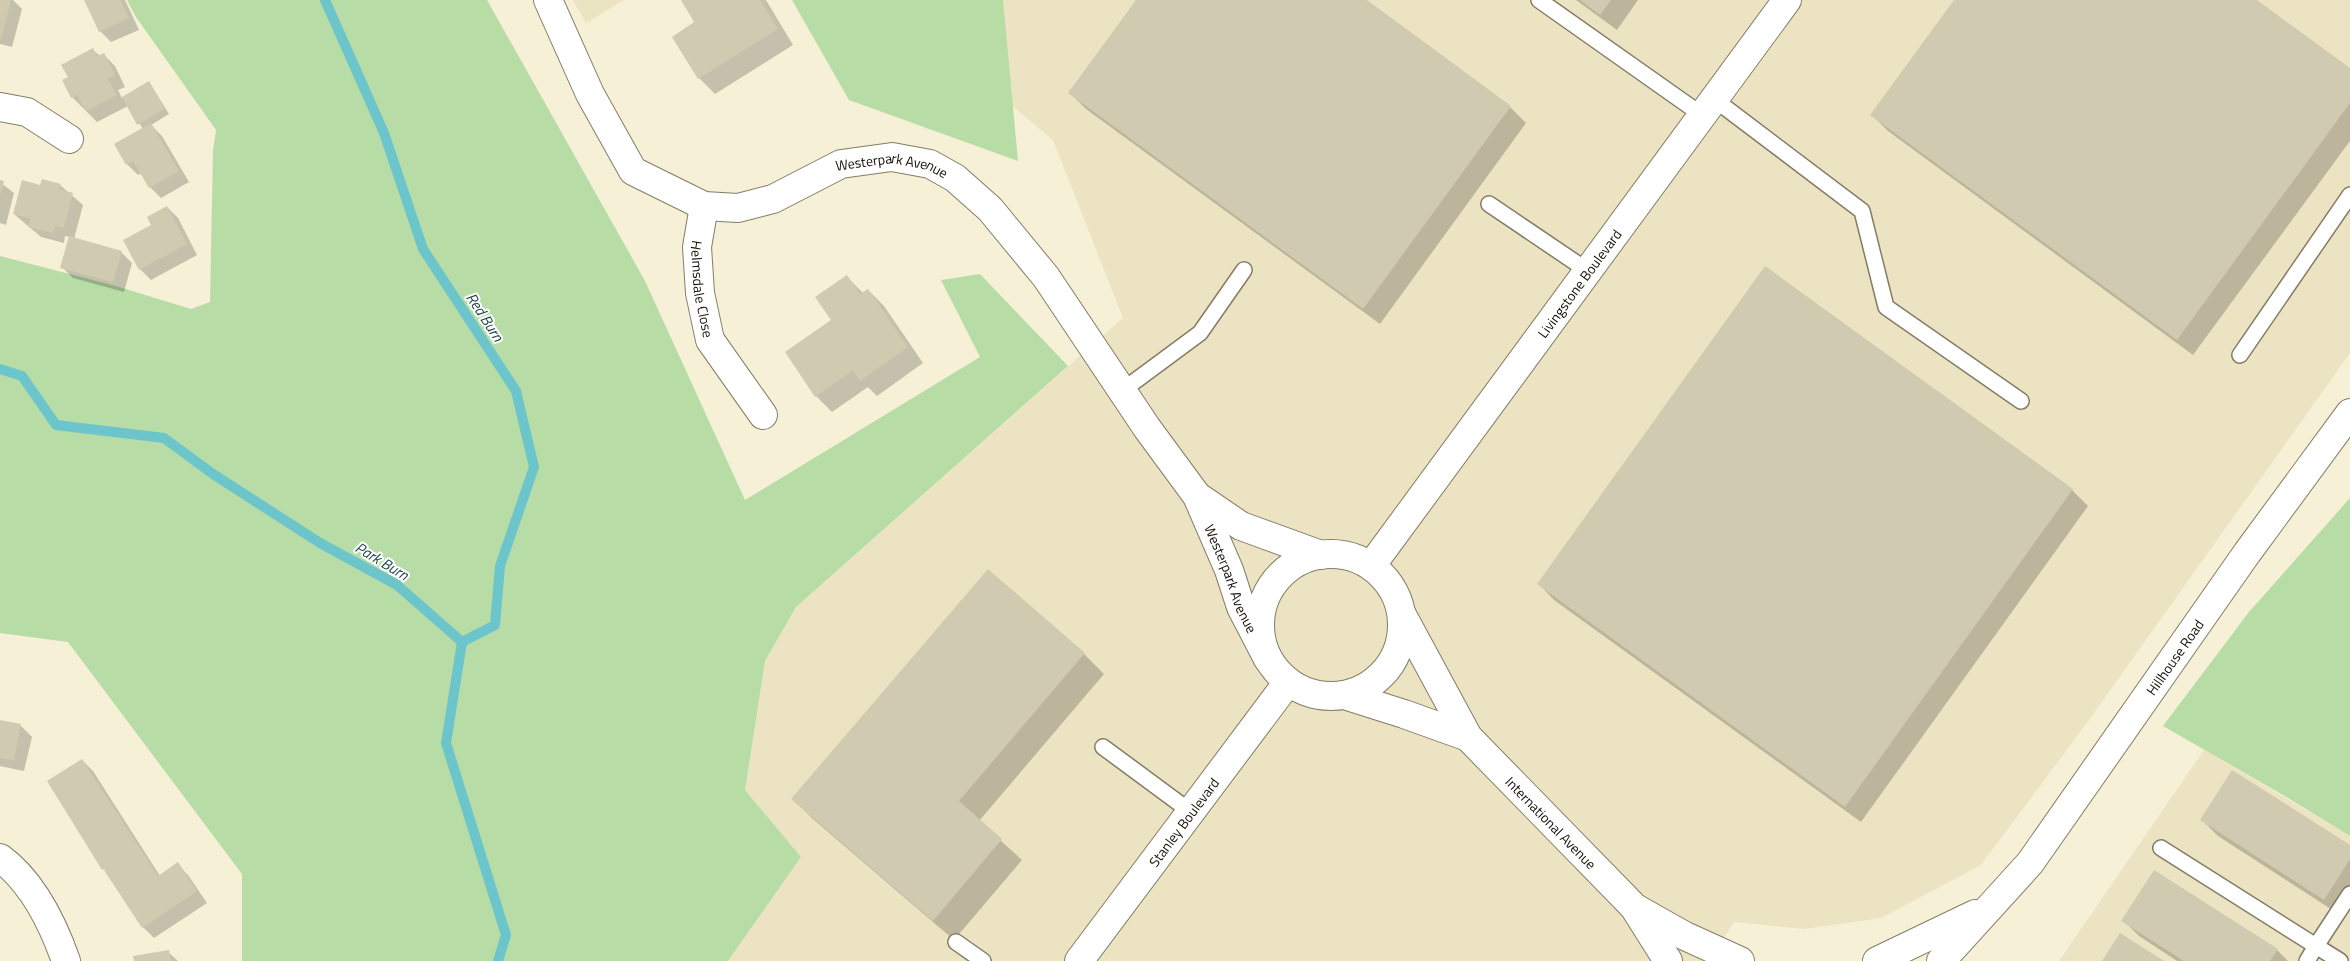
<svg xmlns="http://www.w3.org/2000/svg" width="2350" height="961" font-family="'Titillium Web',sans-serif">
	<rect width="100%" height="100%" fill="#f6f0d6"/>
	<g fill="#ebe3c2">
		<path d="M573 0H624L586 23Z"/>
		<path d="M911 0H2350V353L2089 720 1981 865 1881 918 1804 929 1734 922 1709 961H728L801 857 745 790 765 661 796 607 1123 318 1053 140 965 66Z"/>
		<path d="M2204 750 2350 836V961H2059Z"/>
	</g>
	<g fill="#b8dca5">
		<path d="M127 0H487L645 281 745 500 980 357 941 280 980 274 1068 366 796 607 765 661 745 790 801 857 728 961H242V874L68 642 0 633V256L116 286 191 309 210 302 213 151 216 130 136 17Z"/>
		<path d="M792 0H1003L1018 161 849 100Z"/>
		<path d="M2350 498V836L2288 798 2163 726 2249 612Z"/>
	</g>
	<g fill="#0003">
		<path d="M0 0H13L22 9 12 47 0 44Z"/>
		<path d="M85 0H125L139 30 111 42 100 31Z"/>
		<path d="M682 0H766L793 45 715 94 699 78 696 23Z"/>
		<path d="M1138 0H1365L1510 107 1526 123 1380 324 1086 109 1070 93Z"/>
		<path d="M1576 0H1638L1617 30Z"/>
		<path d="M1956 0H2255L2350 70V141L2193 355 1888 131 1872 115Z"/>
		<path d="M93 50 100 56 104 55 115 66 125 87 118 90 122 98 149 82 169 114 151 125 162 136 189 182 161 198 150 187 142 173 138 175 127 164 143 129 128 106 97 122 72 97 69 78Z"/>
		<path d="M0 182 14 193 6 225 0 223Z"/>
		<path d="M60 185 83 205 74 239 121 252 132 263 124 292 73 278 62 267 70 237 65 236 64 243 41 237 14 214 41 187Z"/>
		<path d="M167 207 178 218 197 255 151 280 140 269 152 225Z"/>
		<path d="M847 277 863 293 868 290 884 306 923 363 877 396 868 387 832 412 816 396 833 321Z"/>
		<path d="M2072 490 2088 506 1861 822 1554 600 1539 584Z"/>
		<path d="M988 571 1084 654 1104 674 979 821 1022 860 954 940 813 819 793 799Z"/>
		<path d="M0 722 21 726 32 737 24 771 0 766Z"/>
		<path d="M82 760 93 771 160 876 177 864 188 875 207 903 154 938 143 927 48 782Z"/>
		<path d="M2202 820 2350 846V900L2340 915 2218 836Z"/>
		<path d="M2123 920 2277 950 2288 961H2177L2139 936Z"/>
		<path d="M168 952 178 961H135Z"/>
	</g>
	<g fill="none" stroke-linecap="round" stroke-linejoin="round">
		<g stroke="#6dc5cc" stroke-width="10">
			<path d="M325 0 384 133 423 249 516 391 534 467 500 566 495 625 462 642"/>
			<path d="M0 369 22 376 56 425 164 438 213 474 320 543 397 585 462 642 446 743 506 935 498 961"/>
		</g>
	</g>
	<g fill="#d0cab0">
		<path d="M0 0H11L1 39H0Z"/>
		<path d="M84 0H120L129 18 99 32Z"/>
		<path d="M681 0H760L778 29 698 79 672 37 694 22Z"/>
		<path d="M1136 0H1367L1511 106 1363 309 1068 93Z"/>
		<path d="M1580 0H1611L1600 15Z"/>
		<path d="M1954 0H2257L2350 68V103L2177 340 1870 115Z"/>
		<path d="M93 48 97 56 104 53 115 75 108 79 117 95 86 111 77 95 71 98 62 80 68 77 61 65Z"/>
		<path d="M149 81 165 109 137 125 122 97Z"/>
		<path d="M151 123 179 171 149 188 133 161 126 165 114 144Z"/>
		<path d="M42 179 61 184 59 189 73 193 64 228 55 226 53 233 28 227 31 219 13 214 22 180 40 185Z"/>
		<path d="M0 180 4 181 1 193H0Z"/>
		<path d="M167 206 187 244 139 270 123 240 151 225 147 217Z"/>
		<path d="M69 236 122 251 113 282 60 268Z"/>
		<path d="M1765 266 2073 489 1845 807 1537 584Z"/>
		<path d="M847 275 860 294 868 289 908 347 860 381 853 370 815 397 785 352 831 320 815 297Z"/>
		<path d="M988 569 1085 653 959 801 1002 839 933 921 791 799Z"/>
		<path d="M0 720 21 724 14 760 0 758Z"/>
		<path d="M82 759 158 876 178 862 197 891 142 928 104 870 111 865 102 870 47 781Z"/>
		<path d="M2232 770 2350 845V859L2324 900 2200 820Z"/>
		<path d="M2154 870 2278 949 2270 961H2184L2121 921Z"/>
		<path d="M2120 933 2164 961H2102Z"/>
		<path d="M169 950 171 961H134L133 956Z"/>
	</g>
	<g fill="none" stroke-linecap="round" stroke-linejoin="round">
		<defs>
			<g id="service">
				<path d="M1539 0 1702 115"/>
				<path d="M1714 99 1862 211 1886 307 2021 401"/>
				<path d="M1489 204 1588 271"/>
				<path d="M2240 355 2350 195"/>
				<path d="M1123 390 1200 333 1244 270"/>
				<path d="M1103 747 1191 812"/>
				<path d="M2161 848 2316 946 2350 894"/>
				<path d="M956 942 983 961"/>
				<path d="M2307 961 2316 946 2340 961"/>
			</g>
			<g id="minor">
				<path d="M0 107 27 112 69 139"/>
				<path id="s1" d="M704 206 697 247 700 293 710 340 763 415"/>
				<path id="s2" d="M1371 566 1787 0"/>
				<path d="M0 858C33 882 53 924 66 961"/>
				<path id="s3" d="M1079 961 1288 682"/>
			</g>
			<g id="tertiary">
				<path id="s4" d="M548 0 590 94 633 171 704 206 738 208 773 199 841 164 892 157 930 164 955 178 990 209 1046 277 1147 428 1197 496 1229 570 1241 607 1268 659"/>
				<path d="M1197 496 1241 526 1321 555"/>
				<circle cx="1331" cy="625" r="71"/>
				<path id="s5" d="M1402 615 1468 737 1634 907 1668 961"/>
				<path d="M1344 695 1404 714 1468 737"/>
				<path d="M1637 909 1685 936 1740 961"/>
				<path d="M1877 961 1975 914"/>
				<path id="s6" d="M1941 961 2030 863 2247 553 2350 413"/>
			</g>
		</defs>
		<use href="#service" stroke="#837d66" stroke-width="18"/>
		<use href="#minor" stroke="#837d66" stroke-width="30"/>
		<use href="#tertiary" stroke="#837d66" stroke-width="30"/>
		<use href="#service" stroke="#fff" stroke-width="15"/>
		<use href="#minor" stroke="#fff" stroke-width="28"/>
		<use href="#tertiary" stroke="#fff" stroke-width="28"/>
	</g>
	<g text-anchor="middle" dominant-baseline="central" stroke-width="4" stroke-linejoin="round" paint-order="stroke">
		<g font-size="14" fill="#121007" stroke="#fff">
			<text stroke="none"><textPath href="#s4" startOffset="469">Westerpark Avenue</textPath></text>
			<text stroke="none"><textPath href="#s2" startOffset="351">Livingstone Boulevard</textPath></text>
			<text stroke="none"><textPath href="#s1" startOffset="84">Helmsdale Close</textPath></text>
			<text stroke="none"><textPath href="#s4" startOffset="1026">Westerpark Avenue</textPath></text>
			<text stroke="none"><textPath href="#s6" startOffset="384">Hillhouse Road</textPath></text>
			<text stroke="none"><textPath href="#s3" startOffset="174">Stanley Boulevard</textPath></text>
			<text stroke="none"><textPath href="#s5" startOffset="258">International Avenue</textPath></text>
		</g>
		<g font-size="15" font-style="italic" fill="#1b4548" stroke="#fff">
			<text transform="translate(485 317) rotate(57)">Red Burn</text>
			<text transform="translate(382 561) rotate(31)">Park Burn</text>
		</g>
	</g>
</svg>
